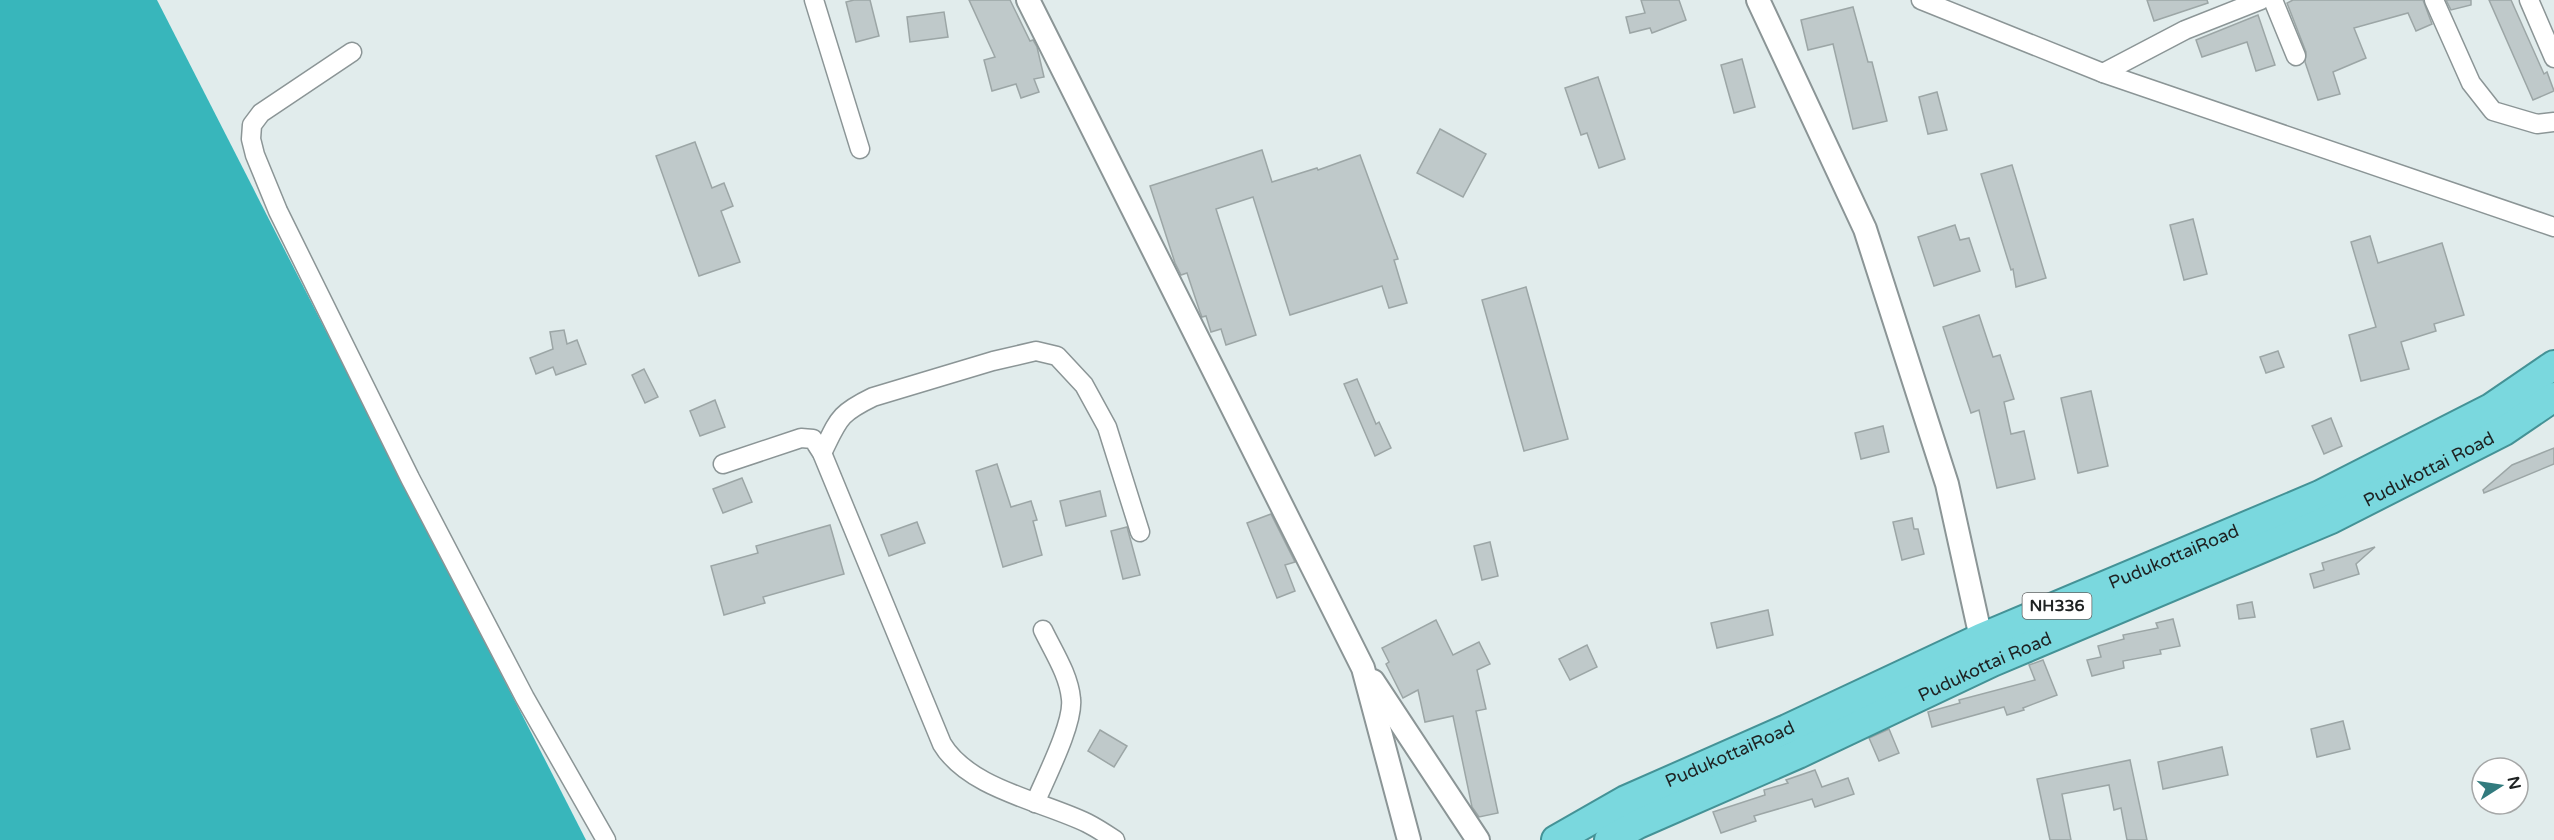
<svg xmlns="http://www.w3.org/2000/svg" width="2554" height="840" font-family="'Varela Round',sans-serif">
	<rect width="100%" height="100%" fill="#e1ecec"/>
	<path fill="#38b6bb" d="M0 0H157L586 840H0Z"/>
	<g fill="#bfc9ca" stroke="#9ca6a6" stroke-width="1.5">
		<path d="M854 0H870L879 36 856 42 846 2Z"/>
		<path d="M969 0H1010L1030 41 1033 40 1037 47 1044 77 1034 79 1039 92 1021 98 1016 84 992 91 984 60 995 57Z"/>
		<path d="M1641 0H1679L1686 20 1652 33 1650 28 1630 33 1626 17 1645 13Z"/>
		<path d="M2147 0H2207L2208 3 2154 21Z"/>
		<path d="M2293 0H2423L2432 24 2416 31 2408 13 2354 28 2366 58 2333 72 2340 94 2318 100 2305 62 2306 52 2287 3Z"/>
		<path d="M2446 0H2471V5L2451 10Z"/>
		<path d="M2489 0H2511L2544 74 2547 72 2554 91 2533 100Z"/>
		<path d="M1853 7 1868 62H1872L1887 121 1853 129 1833 44 1808 50 1801 20Z"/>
		<path d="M944 12 948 37 910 42 907 17Z"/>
		<path d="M2258 15 2275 65 2256 71 2247 42 2202 57 2196 40Z"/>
		<path d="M1742 59 1755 107 1734 113 1721 65Z"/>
		<path d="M1598 77 1625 159 1599 168 1587 133 1581 135 1565 88Z"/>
		<path d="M1937 92 1947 130 1928 134 1919 97Z"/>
		<path d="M1440 129 1486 154 1463 197 1417 173Z"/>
		<path d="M695 142 712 188 724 183 733 206 721 211 740 262 699 276 656 156Z"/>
		<path d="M1262 150 1272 182 1317 168 1318 170 1360 155 1398 259 1394 260 1407 303 1389 308 1382 286 1290 315 1253 197 1216 209 1256 335 1226 345 1221 329 1211 332 1206 316 1202 317 1200 312 1187 273 1181 275 1175 263 1150 186Z"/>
		<path d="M2012 165 2046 278 2016 287 2013 269 2011 270 1981 174Z"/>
		<path d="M2193 219 2207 274 2184 280 2170 225Z"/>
		<path d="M1955 225 1960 240 1969 238 1980 271 1934 286 1918 237Z"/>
		<path d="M2370 236 2378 263 2442 243 2464 315 2434 324 2436 331 2401 342 2409 369 2361 381 2349 335 2376 327 2351 242Z"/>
		<path d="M1526 287 1568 439 1524 451 1482 300Z"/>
		<path d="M1979 315 1993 357 2000 355 2014 399 2004 402 2011 434 2024 431 2035 479 1997 488 1979 410 1971 413 1943 327Z"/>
		<path d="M564 330 567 344 577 340 586 364 556 375 553 367 536 374 530 358 553 349 550 332Z"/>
		<path d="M2278 351 2284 367 2266 373 2260 357Z"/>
		<path d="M644 369 658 397 645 403 632 375Z"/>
		<path d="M1357 379 1376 424 1379 422 1391 448 1375 456 1344 384Z"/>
		<path d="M2091 391 2108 466 2078 473 2061 398Z"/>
		<path d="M715 400 725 427 700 436 690 411Z"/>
		<path d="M2331 418 2342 446 2324 454 2312 426Z"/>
		<path d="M1883 426 1889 452 1861 459 1855 433Z"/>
		<path d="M2554 448V464L2484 493 2483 490 2512 465Z"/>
		<path d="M997 464 1011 507 1031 501 1037 520 1033 521 1042 555 1003 567 976 471Z"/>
		<path d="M742 478 752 502 723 513 713 489Z"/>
		<path d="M1100 491 1106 516 1066 526 1060 501Z"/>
		<path d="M1271 514 1295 562 1285 565 1295 591 1277 598 1247 523Z"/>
		<path d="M1912 518 1914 529H1918L1924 554 1902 560 1893 522Z"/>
		<path d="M917 522 925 543 889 556 881 535Z"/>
		<path d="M830 525 844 574 763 597 765 603 724 615 711 566 758 553 756 546Z"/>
		<path d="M1127 527 1140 575 1123 579 1111 531Z"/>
		<path d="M1490 542 1498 576 1482 580 1474 546Z"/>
		<path d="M2375 547 2356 564 2359 574 2314 588 2310 574 2324 570 2322 563Z"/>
		<path d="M2252 602 2255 617 2239 619 2237 605Z"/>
		<path d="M1768 610 1773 635 1717 648 1711 623Z"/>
		<path d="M2173 619 2180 646 2160 650 2161 654 2123 661 2124 668 2092 676 2087 660 2101 657 2098 646 2124 639 2123 635 2158 628 2156 623Z"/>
		<path d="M1436 620 1453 655 1479 642 1490 664 1477 670 1486 709 1476 711 1498 813 1479 817 1472 807 1453 716 1425 722 1418 690 1403 698 1386 664 1389 662 1382 648Z"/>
		<path d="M1587 645 1597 667 1570 680 1559 659Z"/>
		<path d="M2043 660 2057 695 2023 708 2024 710 2007 715 2004 707 1932 727 1928 712 1960 703 1959 700 2035 680 2029 665Z"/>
		<path d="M2343 721 2350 749 2317 757 2311 729Z"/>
		<path d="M1889 729 1899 753 1879 761 1869 738Z"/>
		<path d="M1100 730 1127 746 1114 767 1088 751Z"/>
		<path d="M2222 747 2228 775 2163 789 2158 762Z"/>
		<path d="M2130 760 2147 840H2127L2121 808 2114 810 2109 785 2062 794 2071 840H2050L2037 779Z"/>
		<path d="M1815 770 1822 787 1848 778 1854 794 1815 807 1812 799 1754 816 1756 821 1721 833 1713 812 1765 795 1764 790 1788 783 1786 780Z"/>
	</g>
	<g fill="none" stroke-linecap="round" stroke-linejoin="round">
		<defs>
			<g id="minor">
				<path d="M814 0 860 149"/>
				<path d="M1921 0 2103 73 2554 227"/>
				<path d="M2273 0 2296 56"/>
				<path d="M2434 0 2471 83 2493 111 2537 124 2554 122"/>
				<path d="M2529 0 2554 58"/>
				<path d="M352 52 261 113 252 125 251 139 255 155 278 211 410 478 525 698 606 840"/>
				<path d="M2103 73 2185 30 2261 0"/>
				<path d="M822 453C839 419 838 414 873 397L993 361 1036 351 1057 356 1084 385 1107 427 1140 532"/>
				<path d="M723 464 801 438 813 439 822 453 942 744C969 789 1042 801 1087 823 1097 828 1106 834 1115 840"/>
				<path d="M1035 803C1045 779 1074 723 1071 699 1069 675 1053 651 1043 630"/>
			</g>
			<g id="tertiary">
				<path d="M1028 0 1363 668 1409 840"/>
				<path d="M1758 0 1865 229 1947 484 1981 638 1988 653"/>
				<path d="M1373 681 1478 840"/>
			</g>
			<g id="trunk">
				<path id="s1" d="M1556 840 1626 800 1787 729 1981 638 2320 495 2491 408 2554 365"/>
				<path id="s2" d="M1609 840 1638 824 1798 754 1992 662 2331 519 2504 431 2554 397"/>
			</g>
		</defs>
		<use href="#minor" stroke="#8b9596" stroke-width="21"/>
		<use href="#tertiary" stroke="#8b9596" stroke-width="26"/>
		<use href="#trunk" stroke="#449296" stroke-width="32"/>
		<use href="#minor" stroke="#fff" stroke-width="18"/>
		<use href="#tertiary" stroke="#fff" stroke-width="22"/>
		<use href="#trunk" stroke="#7ad8de" stroke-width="28"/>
	</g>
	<g text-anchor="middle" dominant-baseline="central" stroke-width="5" stroke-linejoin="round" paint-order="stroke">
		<rect fill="#fff" stroke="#626464" stroke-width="1.5" x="2022.5" y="593" width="69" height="26" rx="4.5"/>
		<g font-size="16" font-weight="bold" fill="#1e2222">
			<text x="2057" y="606">NH336</text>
		</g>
		<g font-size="18" fill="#1e2222" stroke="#fff">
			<text stroke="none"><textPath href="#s2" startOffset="900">Pudukottai Road</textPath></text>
			<text stroke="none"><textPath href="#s1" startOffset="680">PudukottaiRoad</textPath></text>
			<text stroke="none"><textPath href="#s2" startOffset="414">Pudukottai Road</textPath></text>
			<text stroke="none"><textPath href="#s1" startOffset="194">PudukottaiRoad</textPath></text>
		</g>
	</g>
	<g transform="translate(2500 786) rotate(78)"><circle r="28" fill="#ffffff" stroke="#a5a7a7" stroke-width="1.5"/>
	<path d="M0-4.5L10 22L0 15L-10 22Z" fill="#327b7e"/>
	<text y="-9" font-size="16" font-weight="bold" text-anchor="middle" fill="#1e2222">N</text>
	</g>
</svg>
